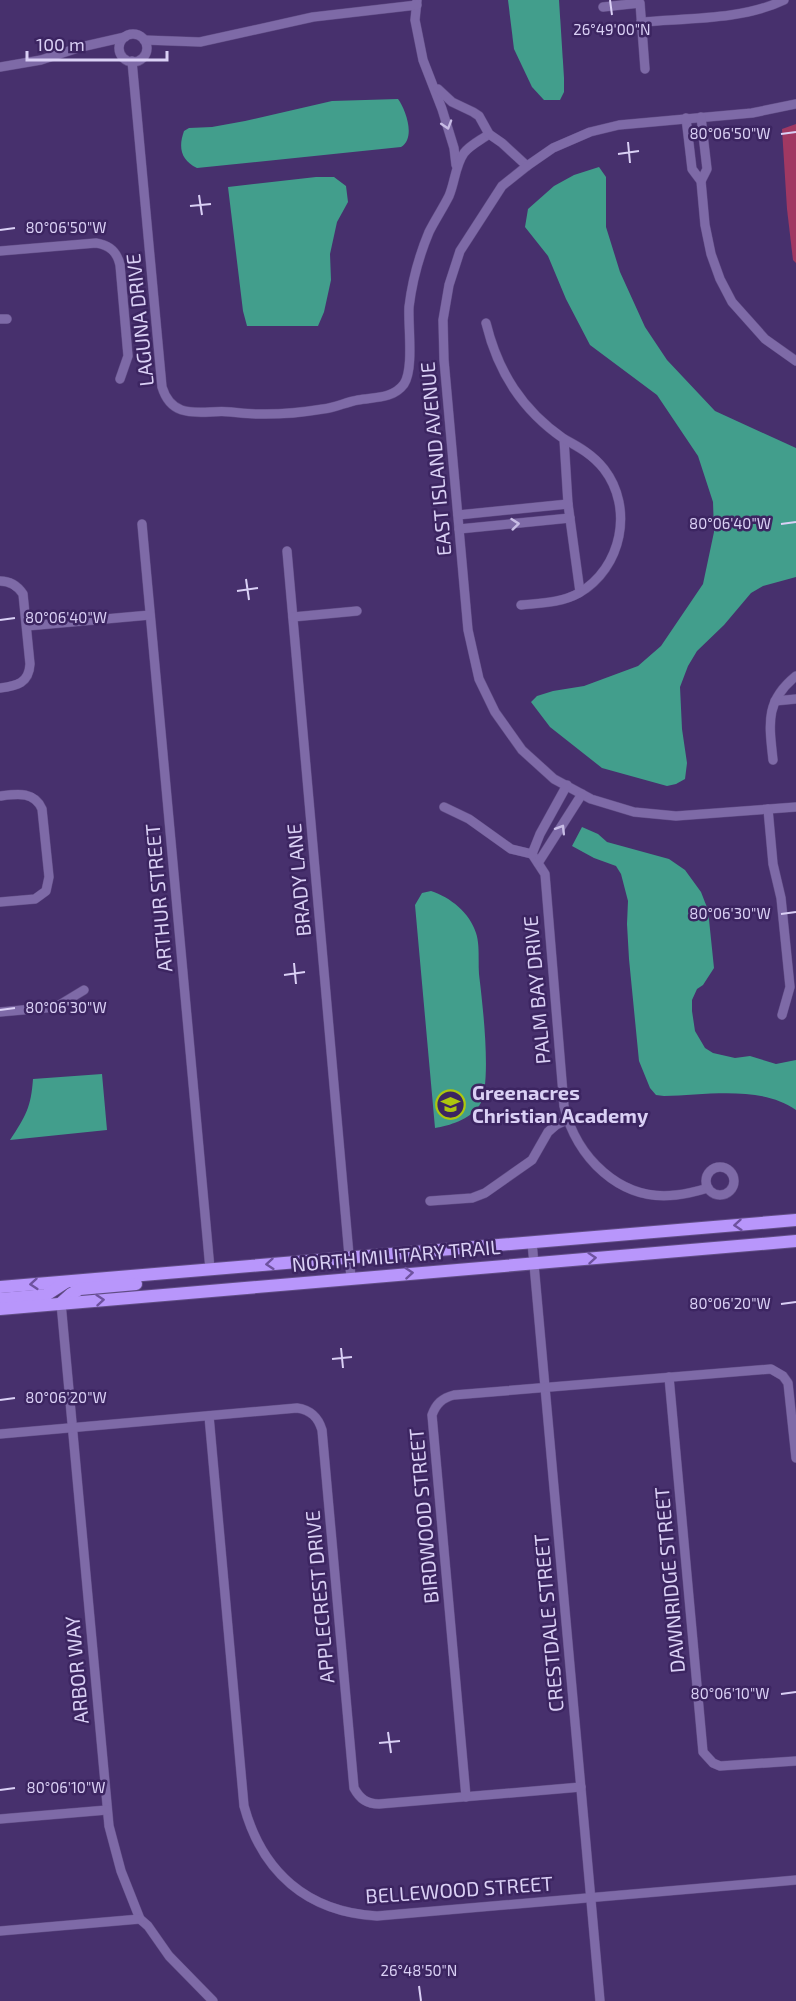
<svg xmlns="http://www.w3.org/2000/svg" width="796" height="2001" font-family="'Exo 2',sans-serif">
	<rect width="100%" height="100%" fill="#47306d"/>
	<path fill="#a03862" d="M796 124V263L793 260 787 209 782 129Z"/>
	<g fill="#429e8c">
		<path d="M508 0H559L564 78V92L560 100H544L532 87 514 49Z"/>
		<path d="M398 99C406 110 416 138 401 147L197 168C181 160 178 148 184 131L189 128 212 127 245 121 332 101Z"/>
		<path d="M599 167 606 177V227L620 272 645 327 667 360 715 411 796 448V577L763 586 751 593 724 625 697 651 688 666 680 687 682 729 687 763 685 779 676 784 667 786 602 768 550 727 531 702 537 696 553 691 584 686 638 666 661 646 703 584 714 532 713 502 698 456 657 395 590 345 566 299 548 256 525 227 528 209 554 186 574 175Z"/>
		<path d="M316 177H334L346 186 348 202 337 222 330 254 331 280 324 312 318 326H247L243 311 228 187Z"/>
		<path d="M582 827 598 834 607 842 669 859 685 870 701 892 708 910 714 968 703 985 697 989 692 1000V1011L695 1031 705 1048 713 1053 735 1058 750 1056 776 1064 796 1060V1110C761 1085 706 1095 664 1096L656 1095 650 1088 639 1061 629 959 627 924 628 901 621 874 616 866 594 858 572 846Z"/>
		<path d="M431 891C450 897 470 913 476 933 480 945 478 961 479 974 482 999 493 1088 479 1106 470 1119 449 1126 435 1128L415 905 422 893Z"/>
		<path d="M102 1074 107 1130 10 1140C26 1116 31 1107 33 1079Z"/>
	</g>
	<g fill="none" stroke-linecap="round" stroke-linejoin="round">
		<defs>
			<g id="minor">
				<path d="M417 0 415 20 423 60 442 109 454 148 456 165"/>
				<path d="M603 7 640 3 645 69"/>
				<path d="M641 22C686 18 743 20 784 0"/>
				<circle cx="133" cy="48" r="14"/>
				<path d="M144 40 200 42 313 17 417 5"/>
				<path d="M132 61 162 387C173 423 204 409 231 412 262 416 293 414 323 409 335 408 346 402 358 400 374 397 393 399 404 384 414 369 408 327 409 307 412 282 419 256 429 232 435 220 443 208 449 196 455 182 455 166 464 153 470 145 481 140 489 134"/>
				<path d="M0 67 41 60 81 47 125 37"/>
				<path d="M438 89 452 102 473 112 479 116 489 134 502 143 527 166"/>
				<path d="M796 104 752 113 619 125 590 132 553 148 527 166 502 186 460 251 449 285 443 320 444 360 468 630 479 679 495 712 522 750 554 779 591 799 634 812 676 816 796 807"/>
				<path d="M686 118 692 169 701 181 705 225 711 254 720 279 732 302 765 339 796 361"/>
				<path d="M701 181 707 169 701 117"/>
				<path d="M0 251 96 243C109 245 117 251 120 265L128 356 120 379"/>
				<path d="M0 319H7"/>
				<path d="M486 323C498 372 522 410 564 439L568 504 580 592"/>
				<path d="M458 515 568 504"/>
				<path d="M142 524 210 1269"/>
				<path d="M459 529 570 518"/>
				<path d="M287 551 351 1278"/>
				<path d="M0 581C10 581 17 585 23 594L30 664C29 683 17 686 0 688"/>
				<path d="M521 605C541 603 561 603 579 593 622 568 634 508 604 469 593 455 579 447 564 439"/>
				<path d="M293 617 357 611"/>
				<path d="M27 626 150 615"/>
				<path d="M775 701 796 699"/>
				<path d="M773 760C769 723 765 701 796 676"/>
				<path d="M0 796C17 794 34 791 42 809L49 877 46 891 35 899 0 902"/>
				<path d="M444 807 469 819 511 849 532 854"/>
				<path d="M768 809 773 864 781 898 790 987 782 1015"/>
				<path d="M532 854 545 874 564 1106C576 1157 620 1202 676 1195 687 1194 698 1191 708 1188"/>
				<path d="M532 854 540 834 567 785"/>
				<path d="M538 863 582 794"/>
				<path d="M0 1012 56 1007 84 990"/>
				<circle cx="720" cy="1181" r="14"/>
				<path d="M430 1201 472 1198 485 1193 532 1160 548 1132 556 1125 567 1120"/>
				<path d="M532 1242 600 2001"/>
				<path d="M61 1303 109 1826 121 1871 140 1919 148 1926 169 1956 213 2001"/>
				<path d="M669 1377 703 1752 713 1763 720 1766 796 1761"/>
				<path d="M209 1416 244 1806C262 1872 307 1912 377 1916L796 1880"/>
				<path d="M0 1434 297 1408C311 1410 318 1417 322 1430L354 1788C360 1799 367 1804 379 1804L581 1787"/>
				<path d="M466 1797 432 1415C436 1404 442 1398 454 1395L771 1369 783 1376 788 1383 796 1458"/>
				<path d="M0 1819 107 1810"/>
				<path d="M0 1931 140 1919"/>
			</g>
			<g id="major">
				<path d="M0 1287 796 1220"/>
				<path d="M0 1299 46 1295 66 1282"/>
				<path d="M61 1303 71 1294 80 1289 136 1284"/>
				<path d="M0 1309 796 1241"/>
			</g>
		</defs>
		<use href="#minor" stroke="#614d85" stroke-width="10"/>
		<use href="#major" stroke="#614d85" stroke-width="14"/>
		<use href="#minor" stroke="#7e6aa7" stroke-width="9"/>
		<use href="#major" stroke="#b896fb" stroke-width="12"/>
	</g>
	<defs><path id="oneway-chevron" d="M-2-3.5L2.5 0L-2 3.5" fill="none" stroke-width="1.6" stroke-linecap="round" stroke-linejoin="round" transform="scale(1.5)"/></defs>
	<g stroke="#c8bce5">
		<use href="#oneway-chevron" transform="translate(447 125) rotate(73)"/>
		<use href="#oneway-chevron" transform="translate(515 524) rotate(-6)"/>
		<use href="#oneway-chevron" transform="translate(561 829) rotate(-58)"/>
	</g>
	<g stroke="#6e529f">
		<use href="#oneway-chevron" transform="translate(738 1225) rotate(175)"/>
		<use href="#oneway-chevron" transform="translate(592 1258) rotate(-5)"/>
		<use href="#oneway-chevron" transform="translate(270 1264) rotate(175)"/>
		<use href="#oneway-chevron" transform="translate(409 1273) rotate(-5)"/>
		<use href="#oneway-chevron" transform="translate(34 1284) rotate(175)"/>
		<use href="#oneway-chevron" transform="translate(100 1300) rotate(-5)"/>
	</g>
	<path fill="none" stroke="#dad0f5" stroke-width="2" d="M610 0 612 15M781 134 796 132M628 142 630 163M618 154 639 151M199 195 202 215M190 206 211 204M0 230 15 228M781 524 796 522M246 579 249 600M237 591 258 588M0 620 15 618M781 914 796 912M294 963 296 984M284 975 305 972M0 1010 15 1008M781 1304 796 1302M341 1348 343 1368M332 1359 352 1357M0 1400 15 1398M781 1694 796 1692M388 1732 391 1753M379 1743 400 1741M0 1790 15 1788M419 1986 421 2001"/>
	<defs>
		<symbol id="school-ring" viewBox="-11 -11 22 22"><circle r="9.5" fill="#3c2561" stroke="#adc60d" stroke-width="1.5"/><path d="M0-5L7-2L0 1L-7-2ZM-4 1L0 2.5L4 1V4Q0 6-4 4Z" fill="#adc60d"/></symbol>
	</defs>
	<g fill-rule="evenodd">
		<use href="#school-ring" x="434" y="1088" width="33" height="33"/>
	</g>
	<g text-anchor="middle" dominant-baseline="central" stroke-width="5" stroke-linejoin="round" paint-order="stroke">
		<g font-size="20" fill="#dad0f5" stroke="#3c2561">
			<text transform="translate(139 320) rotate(-96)">LAGUNA DRIVE</text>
			<text transform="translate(435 459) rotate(-95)">EAST ISLAND AVENUE</text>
			<text transform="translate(298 880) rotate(-95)">BRADY LANE</text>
			<text transform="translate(158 898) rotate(-95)">ARTHUR STREET</text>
			<text transform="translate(536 990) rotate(-95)">PALM BAY DRIVE</text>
			<text transform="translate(396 1255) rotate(-5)">NORTH MILITARY TRAIL</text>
			<text transform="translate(423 1516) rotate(-95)">BIRDWOOD STREET</text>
			<text transform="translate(669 1580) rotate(-95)">DAWNRIDGE STREET</text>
			<text transform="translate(319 1597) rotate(-95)">APPLECREST DRIVE</text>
			<text transform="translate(548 1623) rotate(-95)">CRESTDALE STREET</text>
			<text transform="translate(76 1670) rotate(-95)">ARBOR WAY</text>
			<text transform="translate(459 1889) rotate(-4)">BELLEWOOD STREET</text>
		</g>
		<g font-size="20" font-weight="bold" fill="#dad0f5" stroke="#3c2561" text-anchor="start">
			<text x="472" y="1092">Greenacres<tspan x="472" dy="23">Christian Academy</tspan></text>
		</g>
	</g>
	<g font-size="15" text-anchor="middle" fill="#dad0f5" stroke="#3c2561" stroke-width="5" stroke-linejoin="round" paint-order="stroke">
		<text x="612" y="35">26°49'00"N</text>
		<text x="730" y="139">80°06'50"W</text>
		<text x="66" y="233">80°06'50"W</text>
		<text x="730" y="529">80°06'40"W</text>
		<text x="66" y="623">80°06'40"W</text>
		<text x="730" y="919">80°06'30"W</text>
		<text x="66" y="1013">80°06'30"W</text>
		<text x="730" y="1309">80°06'20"W</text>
		<text x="66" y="1403">80°06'20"W</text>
		<text x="730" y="1699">80°06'10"W</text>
		<text x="66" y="1793">80°06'10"W</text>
		<text x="419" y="1976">26°48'50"N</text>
	</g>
	<path d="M27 51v9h140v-9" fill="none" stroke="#dad0f5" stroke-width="3"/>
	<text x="36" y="51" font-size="18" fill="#dad0f5" stroke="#3c2561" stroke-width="4.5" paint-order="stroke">100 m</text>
</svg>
